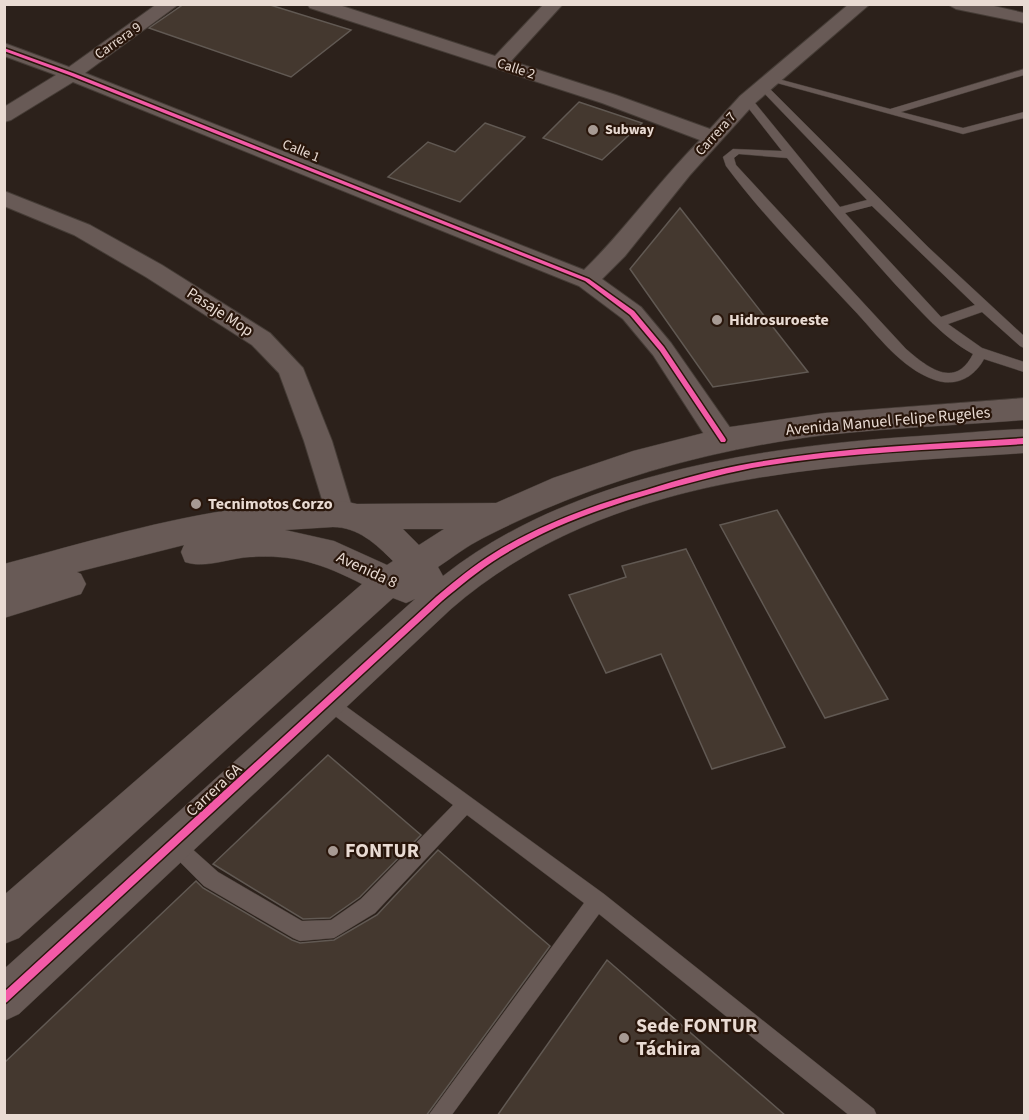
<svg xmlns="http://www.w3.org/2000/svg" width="1029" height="1120" font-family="'Source Sans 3',sans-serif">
	<rect width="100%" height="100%" fill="#2c211b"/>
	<g fill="#44382f" stroke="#615953" stroke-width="1.5">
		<path d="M184 4H267L351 30 291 77 149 28Z"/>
		<path d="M579 102 642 123 602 160 543 138Z"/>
		<path d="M485 123 525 137 460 202 388 177 428 142 455 152Z"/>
		<path d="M680 208 808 372 713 387 630 269Z"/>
		<path d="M777 510 888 699 825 718 720 525Z"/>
		<path d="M686 549 785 747 712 769 661 654 606 673 569 595 626 577 622 566Z"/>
		<path d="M328 755 421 835 360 897 330 918 303 919 213 864Z"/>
		<path d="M438 850 550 946 426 1116H4V1063L196 881 203 888 292 940 300 943 334 940 377 915Z"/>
		<path d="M607 960 786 1116H497Z"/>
	</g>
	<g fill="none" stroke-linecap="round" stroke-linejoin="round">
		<defs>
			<g id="service">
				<path d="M1024 69V75L901 112 963 128 1024 112V118L963 134 766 80 771 77 890 109Z"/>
				<path d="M760 85H766L928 247 1024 336V348L1020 346 982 312 948 324 982 348 1024 362V372L984 359C974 378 955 387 935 380 900 368 877 334 853 309 810 263 764 217 726 166L723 157 733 149 782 151 742 100 747 97 751 98 840 207 867 200 760 89ZM739 154 787 158C822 201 858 243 895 284 920 310 942 337 973 354 955 390 927 367 906 349L736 165 734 158ZM872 206 975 305 941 317 845 213Z"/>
				<path d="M329 694 604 894 874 1109 877 1116H850L599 914 451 1116H428L584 903 467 815 375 913 334 938 300 941 293 938 204 886 168 850 165 844 168 838 174 835 180 838 218 872 302 921 331 920 361 899 453 805 323 707 321 702 323 697Z"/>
			</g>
			<g id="minor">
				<path d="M157 4H179L85 73 584 270C626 229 659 181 700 140L602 103 310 8 307 4H336L495 56 544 4H563L511 61 616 95 710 129 740 96 849 4H870L754 104 690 175 625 256 602 279 641 307 671 343 733 432 737 440 733 448 723 451 713 448 653 355 623 319 579 286 73 82 11 120 4 122V107L56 75 4 56V43L69 67Z"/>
				<path d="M947 4H985L1024 13V23L956 9Z"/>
				<path d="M4 191 90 225 162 265 270 333 303 368 332 441 354 514 349 522 339 526 329 522 304 441 279 373 252 345 146 277 74 235 4 206Z"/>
			</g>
			<path id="tertiary" d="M1024 398V420C958 425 891 428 825 435 706 450 590 483 483 538 467 546 453 557 438 567L443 576C570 475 762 446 920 436 955 434 990 430 1024 429V453C825 466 609 472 451 609L19 1014 4 1021V969L415 599 406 603 393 598 19 938 4 944V895L362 584C323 564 294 554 250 557 229 558 205 569 185 562L181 552 184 545 77 572 81 574 86 584 81 594 4 618V564C103 538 200 507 302 503 320 502 339 499 357 504L496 503 553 478 633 451 723 428 825 413ZM333 527C358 527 376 544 393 561L387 565 334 541 285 530ZM403 529H444L419 545Z"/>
		</defs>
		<use href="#service" stroke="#453c36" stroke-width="1"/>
		<use href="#minor" stroke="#453c36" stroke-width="2"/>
		<use href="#tertiary" stroke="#453c36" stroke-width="1"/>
		<use href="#service" fill="#685a56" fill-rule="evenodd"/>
		<use href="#minor" fill="#685a56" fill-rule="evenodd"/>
		<use href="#tertiary" fill="#685a56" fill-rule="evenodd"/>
		<defs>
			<g id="cycleway">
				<path d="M4 48 73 73 589 279 634 311 664 347 725 438 726 440 725 442H721L660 351 630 315 585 281 69 75 4 51Z"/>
				<path d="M1024 438V444C933 450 841 452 752 468 718 475 684 484 650 494 598 509 546 528 500 557 479 570 460 586 442 601L7 1002 4 1004V992L436 597C455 581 474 565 494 553 541 524 593 505 646 490 680 479 716 469 752 463 841 447 933 444 1024 438Z"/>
			</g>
		</defs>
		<use href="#cycleway" stroke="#29160b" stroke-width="3"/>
		<use href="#cycleway" fill="#f35aa7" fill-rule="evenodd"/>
	</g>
	<g fill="#a79a93" stroke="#29160b" stroke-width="2">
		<circle cx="593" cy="130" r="6"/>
		<circle cx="717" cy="320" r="6"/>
		<circle cx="196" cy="504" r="6"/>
		<circle cx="333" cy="851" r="6"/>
		<circle cx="624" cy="1038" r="6"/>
	</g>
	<g text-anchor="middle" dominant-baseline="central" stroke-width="4.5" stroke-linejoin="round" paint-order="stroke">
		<g font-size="14" fill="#e9dbd3" stroke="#29160b">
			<text transform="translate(118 41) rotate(-35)">Carrera 9</text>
			<text transform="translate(516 69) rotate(18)">Calle 2</text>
			<text transform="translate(716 134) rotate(-48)">Carrera 7</text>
			<text transform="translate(301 151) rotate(22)">Calle 1</text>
		</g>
		<g font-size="14" font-weight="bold" fill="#e9dbd3" stroke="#29160b" text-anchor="start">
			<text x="605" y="130">Subway</text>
		</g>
		<g font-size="16" fill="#e9dbd3" stroke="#29160b">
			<text transform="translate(220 312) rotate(33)">Pasaje Mop</text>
			<text transform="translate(888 421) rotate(-5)">Avenida Manuel Felipe Rugeles</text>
			<text transform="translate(367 570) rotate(25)">Avenida 8</text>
			<text transform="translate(214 790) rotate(-43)">Carrera 6A</text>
		</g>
		<g font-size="16" font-weight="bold" fill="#e9dbd3" stroke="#29160b" text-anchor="start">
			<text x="729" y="320">Hidrosuroeste</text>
			<text x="208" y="504">Tecnimotos Corzo</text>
		</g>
		<g font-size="20" font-weight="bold" fill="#e9dbd3" stroke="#29160b" text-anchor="start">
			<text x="345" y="851">FONTUR</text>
			<text x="636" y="1026">Sede FONTUR<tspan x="636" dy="23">Táchira</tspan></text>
		</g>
	</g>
	<rect width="1029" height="1120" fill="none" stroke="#e9dbd3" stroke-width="12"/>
</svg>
